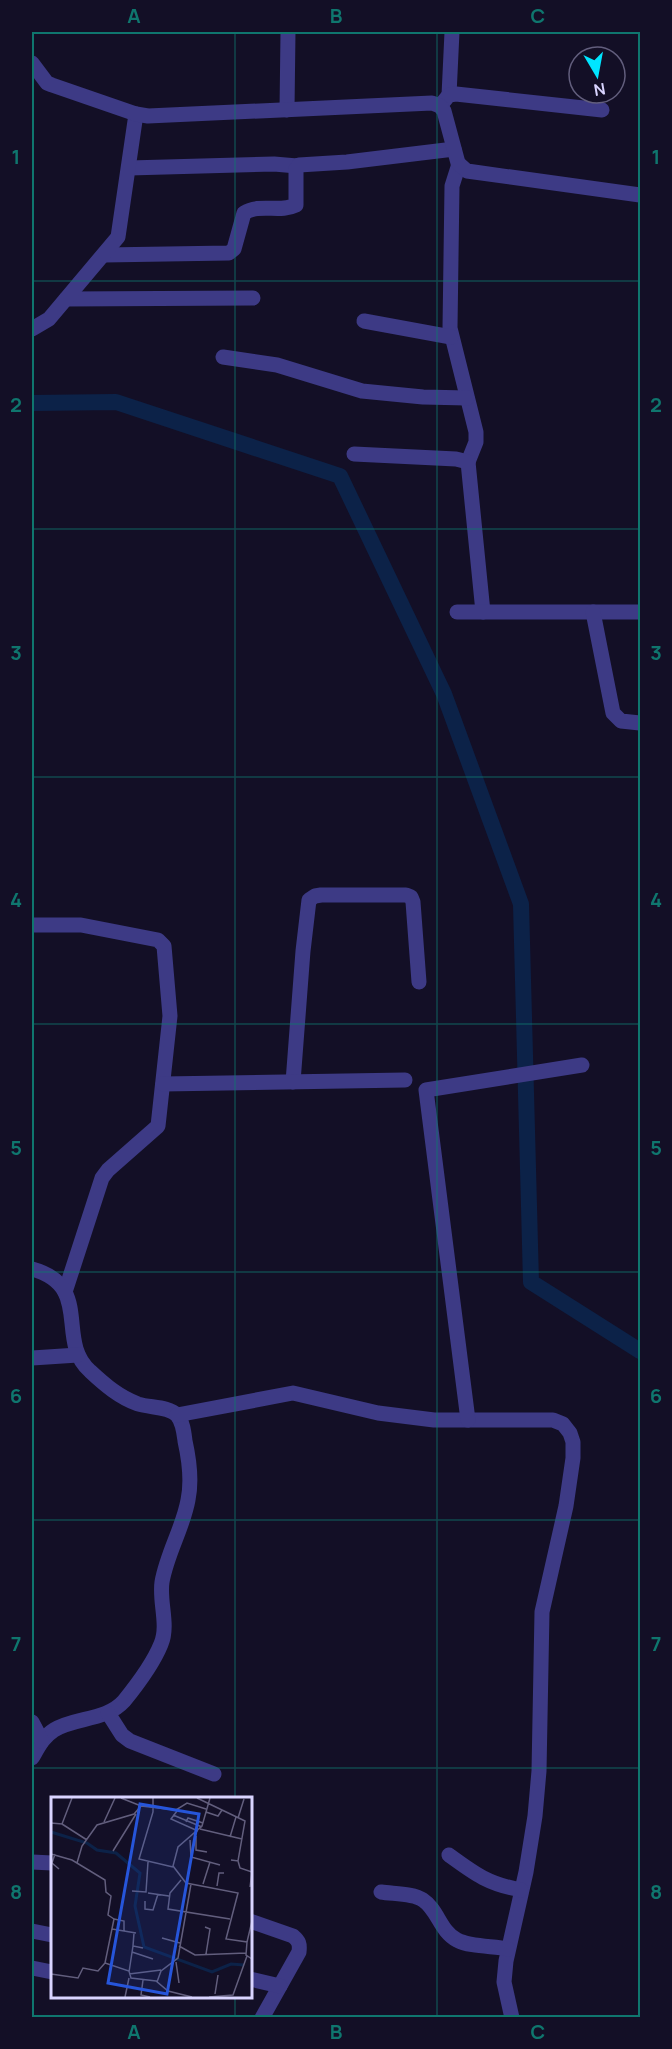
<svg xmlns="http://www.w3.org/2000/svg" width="672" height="2049" font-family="Manrope,sans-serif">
	<rect width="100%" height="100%" fill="#130f26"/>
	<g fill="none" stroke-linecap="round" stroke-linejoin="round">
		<path stroke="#0c2248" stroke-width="16" d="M32 403 116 402 340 476 444 694 521 904 531 1282 640 1351"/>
		<g stroke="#3d3a85" stroke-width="15">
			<path d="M449 95 452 32"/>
			<path d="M440 106 449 95 456 94 602 110"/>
			<path d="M287 110 288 32"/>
			<path d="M459 164 452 186 450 328 476 432V442L468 462"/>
			<path d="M129 168 274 164 297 166"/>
			<path d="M104 255 229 253 234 249 244 213C260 203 280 213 296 205V169L299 165 347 162 454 149"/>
			<path d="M66 299 253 298"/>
			<path d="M364 321 451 337"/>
			<path d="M32 329 49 319 118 237 136 114"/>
			<path d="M223 357 277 365 362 391 423 397 467 398"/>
			<path d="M354 454 456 459 468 462 483 612"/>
			<path d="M457 612H640"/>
			<path d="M593 612 613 713 621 721 640 723"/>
			<path d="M32 925H81L158 940 164 946 170 1016 158 1126 108 1170 102 1178 65 1292"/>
			<path d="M293 1082 303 951 309 900 315 896 321 895H406L411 897 413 902 419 982"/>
			<path d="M163 1084 405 1080"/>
			<path d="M32 1269C94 1286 55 1340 90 1371 105 1385 119 1397 138 1404 150 1408 168 1406 177 1415 183 1422 184 1433 185 1441 189 1459 192 1481 188 1500 183 1528 167 1553 162 1582 159 1602 169 1625 161 1644 153 1664 137 1685 124 1701 106 1721 75 1717 54 1730 43 1737 38 1748 32 1758"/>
			<path d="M32 1358 78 1355"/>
			<path d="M177 1415 293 1393 378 1413 434 1420H553L563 1424 570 1433 573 1442V1458L566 1506 542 1612 539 1771 535 1816 526 1872 506 1961 504 1982 512 2018"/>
			<path d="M468 1420 426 1090 582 1065"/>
			<path d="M108 1713 122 1735 130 1741 214 1774"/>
			<path d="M32 1722 42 1741"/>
			<path d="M449 1855C475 1874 488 1884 521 1890"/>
			<path d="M32 1862 52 1863"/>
			<path d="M381 1892C393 1894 413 1893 423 1900 438 1910 440 1931 457 1940 470 1947 493 1946 508 1949"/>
			<path d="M250 1921 293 1936C299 1941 300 1944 299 1952L262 2018"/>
			<path d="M32 1931 52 1935"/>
			<path d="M32 1968 52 1972"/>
			<path d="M250 1979 280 1986"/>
		</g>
		<path stroke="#3d3a85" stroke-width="15" d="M32 63 47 83 52 85 136 114 148 116 432 103 440 106 444 111 458 163 467 171 640 195"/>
	</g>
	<path fill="none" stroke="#0f766e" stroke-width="1.5" stroke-opacity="0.55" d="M235 32V1798M437 32V2018M32 281H640M32 529H640M32 777H640M32 1024H640M32 1272H640M32 1520H640M32 1768H640M235 1996V2018"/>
	<g transform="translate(51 1797)">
		<rect width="201" height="201" fill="#130f26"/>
		<path fill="none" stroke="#0c2248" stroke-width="3" d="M0 35 36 46 46 53 65 56 89 76 84 109 93 150 161 175 180 167 193 168"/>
		<path fill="none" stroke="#625e7d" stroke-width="1.5" d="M70 1 90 9 125 13 136 6 155 12M102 1V15L88 62 122 70M146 1 194 24 187 64 180 63M159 1 151 29 127 50 122 69 135 86 187 96 175 142 196 145 195 158 201 162M126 14 120 22 147 34M155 15 167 19 171 13M122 18 151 30M187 21 193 2M53 25 64 1M135 25 137 21 152 26M0 26 11 27 21 1M11 27 36 43M149 32 191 42M145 39V53L156 55M179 40 185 20M139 43 140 60 169 68M62 54 85 17M0 57 21 63 54 83 55 95 60 99 57 118 63 122 54 166 78 174 80 181 105 184 117 194 141 200M4 57 1 66 8 72M187 64 189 71 201 75 199 90M26 66 31 49 46 28 83 17 90 9M130 83 119 96 117 112 179 122M152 87 159 65M166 89 168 76H173M81 94 95 95 97 65M97 96 118 99M94 104V112L102 113 107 97M63 122 73 124V134M154 130 159 132 155 157M61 132 85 136M83 136 82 149 92 151M111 141 129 146M196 145 201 124M128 149 144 158 195 156M81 155 102 162M125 165 128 186M78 175 82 149M0 177 27 181 32 171 47 174 54 166M78 177 110 173M92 183 90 198 99 200M106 185 110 174 127 161 140 87M164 197 167 178M74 200 78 181M158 200 182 198 196 159"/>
		<path fill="#2655da" fill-opacity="0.15" stroke="#2655da" stroke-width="3" d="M89 7 148 17 116 197 57 186Z"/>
		<rect width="201" height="201" fill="none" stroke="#d9d4ff" stroke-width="3"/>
	</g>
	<rect width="672" height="2049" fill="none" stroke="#130f26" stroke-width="66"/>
	<g transform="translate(597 75) rotate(170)"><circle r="28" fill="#130f26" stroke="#625e7d" stroke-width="1.5"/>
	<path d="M0-4.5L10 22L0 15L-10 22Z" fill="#00e5ff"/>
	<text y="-9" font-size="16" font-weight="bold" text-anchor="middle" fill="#d9d4ff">N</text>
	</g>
	<rect x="33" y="33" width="606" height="1983" fill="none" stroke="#0f766e" stroke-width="2"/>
	<g font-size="20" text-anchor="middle" font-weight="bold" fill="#0f766e">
		<text x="134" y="23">A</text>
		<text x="336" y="23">B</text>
		<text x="538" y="23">C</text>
		<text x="16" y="164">1</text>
		<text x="656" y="164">1</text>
		<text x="16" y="412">2</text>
		<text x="656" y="412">2</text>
		<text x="16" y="660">3</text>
		<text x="656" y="660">3</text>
		<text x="16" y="907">4</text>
		<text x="656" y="907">4</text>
		<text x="16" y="1155">5</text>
		<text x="656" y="1155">5</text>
		<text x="16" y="1403">6</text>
		<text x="656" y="1403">6</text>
		<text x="16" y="1651">7</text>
		<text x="656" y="1651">7</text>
		<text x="16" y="1899">8</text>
		<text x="656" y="1899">8</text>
		<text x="134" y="2039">A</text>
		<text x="336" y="2039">B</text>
		<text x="538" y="2039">C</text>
	</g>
</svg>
